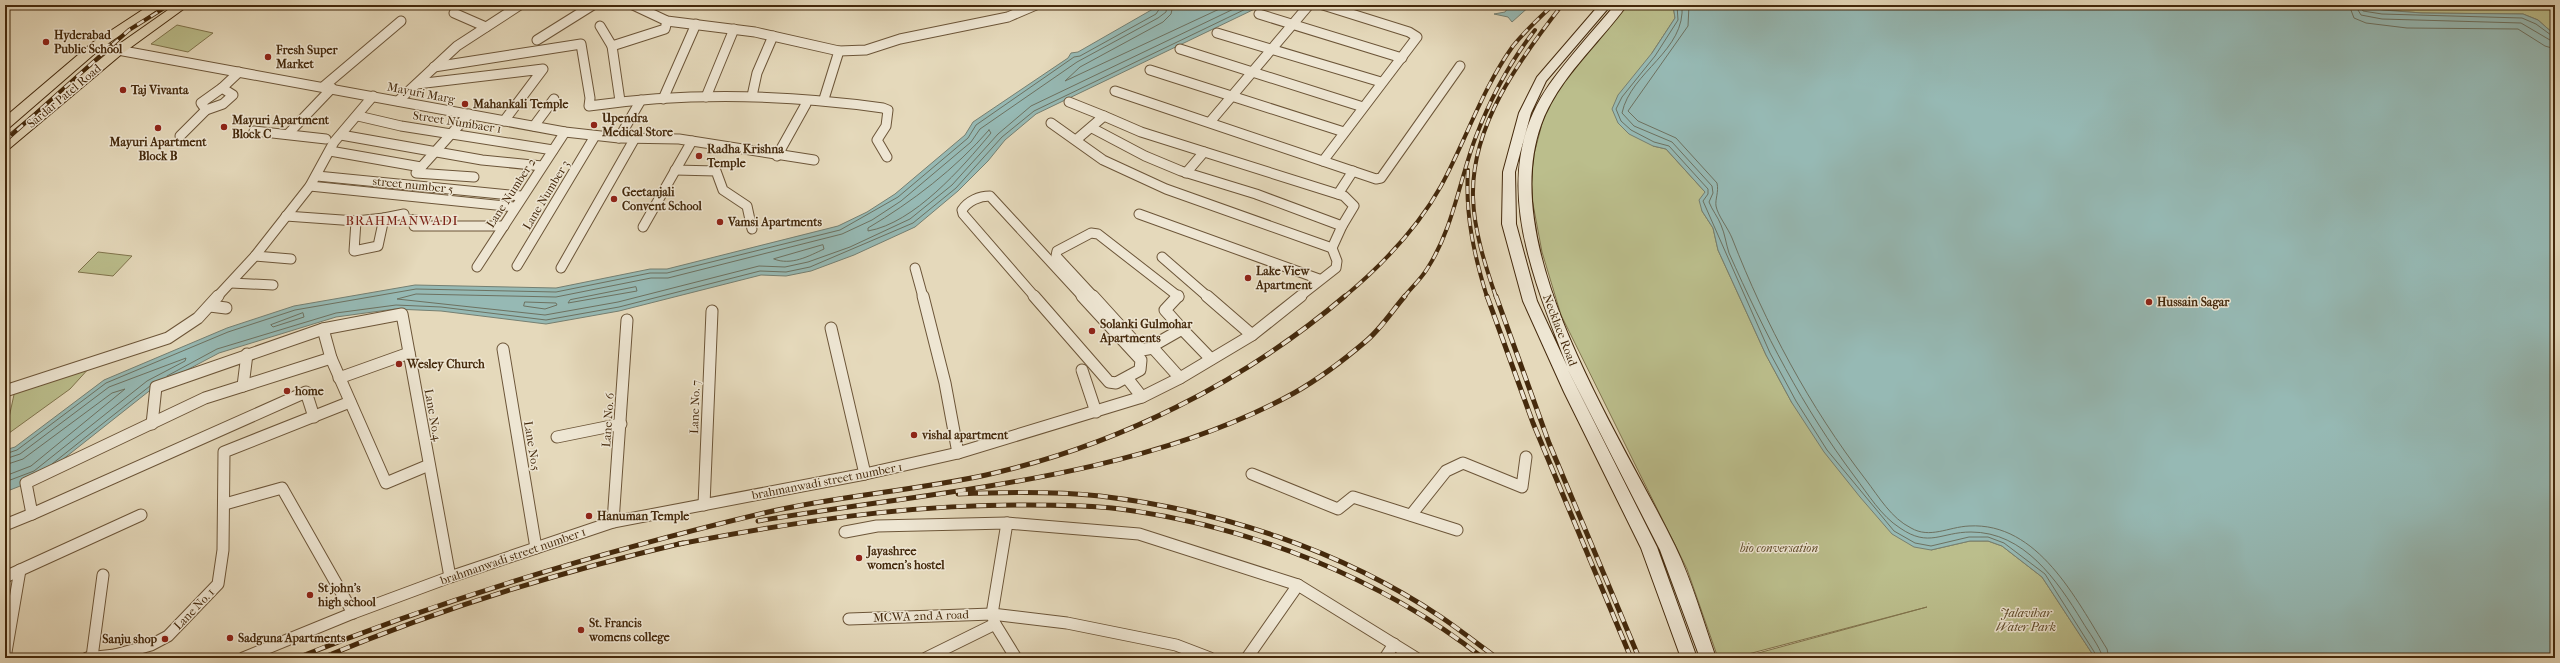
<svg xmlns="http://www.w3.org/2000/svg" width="2560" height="663" font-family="'IM FELL French Canon',serif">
	<rect width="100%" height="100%" fill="#e5d9bb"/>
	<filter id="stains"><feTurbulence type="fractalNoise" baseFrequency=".005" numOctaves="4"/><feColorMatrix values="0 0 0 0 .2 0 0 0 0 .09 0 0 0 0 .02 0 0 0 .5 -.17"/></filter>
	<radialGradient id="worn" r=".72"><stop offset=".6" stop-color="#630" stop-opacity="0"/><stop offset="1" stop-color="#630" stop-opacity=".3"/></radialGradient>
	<g fill="#bbbe8c" stroke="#80744c">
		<path d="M1628 5H1673L1675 18 1652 53 1653 146 1666 149 1705 192 1702 211 1713 228 1718 250 1766 355 1792 403 1931 550 1970 541H1988L2002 546 2042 577 2095 658H1740L1927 607 1733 658H1718L1687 569 1561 315 1542 252 1530 188 1534 154 1543 120 1555 90 1583 54Z"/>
		<path d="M2356 5H2555V35L2538 20 2523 14 2422 13 2383 10Z"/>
		<path d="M177 25 213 33 188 52 151 44Z"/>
		<path d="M98 252 132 256 113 276 78 272Z"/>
		<path d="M91 366 70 389 5 436 15 390Z"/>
	</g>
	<g fill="#96b9b4" stroke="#757f71">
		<path d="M1160 5H1263L1036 114 1005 140 988 161 958 191 915 227 854 255 811 271 786 276 761 275 619 311 546 324 441 311 395 309 336 317 219 353 153 388 38 479 5 492V450L15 447 104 380 227 328 294 306 415 285 556 288 650 269H667L838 226 867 212 895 194 965 135 973 122 1068 58 1071 53 1078 52Z"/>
		<path d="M1510 5H1531L1512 22 1508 17 1494 14 1505 12Z"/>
		<path d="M1673 5H2356L2383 10 2422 13 2523 14 2538 20 2555 35V658H2095L2042 577 2002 546 1988 541H1970L1931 550 1914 547 1892 534 1860 497 1824 452 1792 403 1766 355 1718 250 1713 228 1702 211 1699 200 1705 192 1666 149 1653 146 1629 134 1618 123 1612 109 1618 95 1652 53 1675 18Z"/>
	</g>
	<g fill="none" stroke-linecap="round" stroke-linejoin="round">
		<g stroke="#6d7160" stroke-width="1">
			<path d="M1167 5 1166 12 1158 18 1077 62 980 129 971 142 901 201 872 220 842 234 668 278H651L556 297 416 294 397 299 545 315 618 302 759 266 785 267 808 262 850 247 910 219 952 185 998 134 1031 106 1242 5"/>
			<path d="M1173 5 1171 14 1163 22 1080 67 1065 81 1228 5"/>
			<path d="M1677 5 1678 20 1655 56 1622 97 1616 109 1621 121 1631 130 1654 142 1669 146 1708 189V194L1703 201 1770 353 1796 401 1827 450 1894 531 1915 543 1931 546 1969 537H1988L2004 543 2045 574 2098 658"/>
			<path d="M1682 5C1686 51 1631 71 1622 113L1634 126 1672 142 1712 186 1713 193 1709 202C1712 210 1718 217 1721 225 1725 234 1726 244 1729 253 1764 332 1803 408 1855 477 1868 494 1881 516 1900 528 1929 548 1941 532 1971 532 2024 532 2057 580 2082 621 2089 633 2099 645 2103 658"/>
			<path d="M1689 5 1688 26 1628 111 1638 121 1676 138 1717 183C1719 192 1715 199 1716 206 1718 216 1728 228 1732 238 1766 325 1809 406 1866 480 1879 497 1891 518 1911 528 1930 539 1948 527 1969 526 2038 522 2076 599 2107 649L2109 658"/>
			<path d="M2349 5 2354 18 2366 23 2407 28 2518 29 2545 46 2555 49"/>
			<path d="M2355 5 2361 15 2382 19 2521 23 2555 43"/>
			<path d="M2360 5 2363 11 2382 14 2522 18 2536 24 2555 38"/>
			<path d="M989 130 991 133C962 168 914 223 868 231V228C912 202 955 169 989 130Z"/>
			<path d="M823 245 824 249C809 256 791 266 774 259Z"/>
			<path d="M636 287 637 291 568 303 570 300Z"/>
			<path d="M525 302 556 303 557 305 545 309 524 306Z"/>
			<path d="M303 313 304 317 273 327 271 325Z"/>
			<path d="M167 376 217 349 336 313 396 305 441 307 546 320 619 307 760 271 786 272 810 267 913 223 956 188 1002 137 1034 111 1254 5"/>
			<path d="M5 454 17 450 106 383 228 332 295 310 416 289 556 292 650 273H667L840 230 898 197 968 138 976 125 1074 57 1080 56 1156 14 1162 5"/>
			<path d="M5 459 20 454 109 387 186 358 185 361 147 381 34 471 5 482"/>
			<path d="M52 464 150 386"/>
			<path d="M5 465 23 459 112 393 125 389 31 466 5 476"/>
		</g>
		<defs>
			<g id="minor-far1">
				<path d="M633 5 667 21 755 32 839 51 824 99"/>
				<path d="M1323 5 1409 32 1417 37 1323 161"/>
				<path d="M454 13 486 27"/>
				<path d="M1259 14 1402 58"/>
				<path d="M600 26 612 46"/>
				<path d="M1217 33 1381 82"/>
				<path d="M537 40 593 5"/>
				<path d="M96 46 565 132 619 138 679 139 814 160"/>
				<path d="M1180 49 1363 107"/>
				<path d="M839 51 866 50 900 39 1008 17 1036 5"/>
				<path d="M434 67 581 44 590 98 589 106C688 92 784 94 883 108L888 110 886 126 877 140 887 157"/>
				<path d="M1150 70 1344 132"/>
				<path d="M417 84 543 69 504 121"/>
				<path d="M323 87 401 21"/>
				<path d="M1115 91 1376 179 1381 178 1460 66"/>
				<path d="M752 96 757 73 773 36"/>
				<path d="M706 97 734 29"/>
				<path d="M663 99 696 24"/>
				<path d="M398 101 457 46 520 5"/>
				<path d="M620 101 612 46 665 29 667 21"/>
				<path d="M1069 102 1104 116 1076 140"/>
				<path d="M206 110 201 103 222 88"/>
				<path d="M469 114 416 173 474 177"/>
				<path d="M358 116 401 126 553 150"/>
				<path d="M1104 116 1141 132 1344 196 1354 206 1342 226"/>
				<path d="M1210 122 1309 5"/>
				<path d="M1051 123 1103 160 1166 189 1332 248"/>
				<path d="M534 126 554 99"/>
				<path d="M1092 128 1145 156 1181 171 1256 194 1342 226 1332 248 1337 261 1336 268 1299 297"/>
				<path d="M254 131 326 139"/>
				<path d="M288 134 332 88"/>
				<path d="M341 135 482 160 542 166"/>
				<path d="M180 136 206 110 223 104 233 95 222 88 239 72"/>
				<path d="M619 138 641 100"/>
				<path d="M330 151 421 167"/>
				<path d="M777 156 806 104"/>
				<path d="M675 170 716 171 723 190 747 206 752 229"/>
				<path d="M1186 173 1204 152"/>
				<path d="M317 176 521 196"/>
				<path d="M310 186 514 207"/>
				<path d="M1338 194 1353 171"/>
				<path d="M1139 214 1319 279"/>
				<path d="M286 216 356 221"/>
				<path d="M384 218 378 246 354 251 356 221Z"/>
				<path d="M384 218 404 214 405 219 416 220 414 226H504"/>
				<path d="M643 227 692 141"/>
				<path d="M255 256 291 259"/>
				<path d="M1162 257 1208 297"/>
				<path d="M517 266 595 136"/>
				<path d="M477 267 565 132"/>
				<path d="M561 268 635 138"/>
				<path d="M915 268 923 297"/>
				<path d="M231 283 273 285"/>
				<path d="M217 297 255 256 310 186 334 142 373 96"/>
				<path d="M1035 297 963 214 962 210C968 201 979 196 990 196L1083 297"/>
				<path d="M1094 297 1056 256 1057 251 1091 233 1098 234 1179 297"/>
			</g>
			<g id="minor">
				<path d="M923 296 945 383 958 453"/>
				<path d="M1034 296 1109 382 1116 383 1140 370 1141 360 1082 296"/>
				<path d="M1093 296 1142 350 1153 348"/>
				<path d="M1207 296 1252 335"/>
				<path d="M210 306 226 308"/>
				<path d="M831 328 865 474"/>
				<path d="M323 329 331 358 386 483 429 465"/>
				<path d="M1182 329 1211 359"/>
				<path d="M1153 348 1180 378"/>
				<path d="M1153 348 1154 345 1182 329 1165 310 1178 296"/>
				<path d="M503 349 536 548"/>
				<path d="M247 354 243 386 205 398 26 483 32 514 306 392 314 417"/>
				<path d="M1082 370 1096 412"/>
				<path d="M339 378 409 353"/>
				<path d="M1127 378 1142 397"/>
				<path d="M243 386 331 358"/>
				<path d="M5 391 168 338 198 318 218 296"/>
				<path d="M152 424 156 387 323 329 402 314 450 577"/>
				<path d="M557 437 621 424"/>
				<path d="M1252 474 1338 509 1353 497 1457 530"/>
				<path d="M225 504 282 488 353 613"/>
				<path d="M704 505 712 311"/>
				<path d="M1411 515 1446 471 1463 463 1522 487 1526 457"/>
				<path d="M613 522 627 320"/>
				<path d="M1007 523 992 614 995 624 1016 658"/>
				<path d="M5 525 32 514"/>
				<path d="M845 532 877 526 1007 523 1139 534 1298 585"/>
				<path d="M5 577 141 515"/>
				<path d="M849 619 992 614 1067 623 1176 645 1210 658"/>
				<path d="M115 655 151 645 168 636 218 584 223 550 224 452 350 402"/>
				<path d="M92 657 103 575"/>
				<path d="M5 658 20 570"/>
				<path d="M87 658 115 655 119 658"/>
				<path d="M243 658 353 613 450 577 613 522 865 474 958 453 1142 397 1180 378 1252 335 1301 296"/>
				<path d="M926 658 995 624"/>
				<path d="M1247 658 1298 585 1416 658"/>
				<path d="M1385 658 1394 644"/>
			</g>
			<path id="secondary" d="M1599 5H1611L1546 81 1531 113 1515 172 1516 224 1537 301 1567 366C1533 277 1487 174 1549 85 1569 57 1593 31 1615 5H1627C1598 45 1558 78 1541 125 1496 251 1621 435 1675 546 1692 581 1703 621 1716 658H1700L1660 550 1567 368 1657 547 1697 658H1681L1641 548 1564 392 1523 301 1502 224 1503 172 1519 113 1537 77Z"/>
			<g id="primary">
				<path d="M150 5H164L100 49 10 127 5 128V117L92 43Z"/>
				<path d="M175 5H189L123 53 10 148 5 149V138L115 47Z"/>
			</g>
		</defs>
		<use href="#minor-far1" stroke="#6c5538" stroke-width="11"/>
		<use href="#minor" stroke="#6c5538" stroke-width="13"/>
		<use href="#secondary" stroke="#44290c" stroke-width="2"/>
		<use href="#primary" stroke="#44290c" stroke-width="2"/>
		<use href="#minor-far1" stroke="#eee6d3" stroke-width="9"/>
		<use href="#minor" stroke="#eee6d3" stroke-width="11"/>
		<use href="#secondary" fill="#eee6d3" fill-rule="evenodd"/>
		<use href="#primary" fill="#e5d9bb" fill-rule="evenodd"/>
		<defs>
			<g id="rail-far1">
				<path d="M5 141 129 30 169 5"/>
				<path d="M1468 170C1465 214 1474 255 1487 297"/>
				<path d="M1344 297C1381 266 1417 229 1441 186 1466 140 1482 89 1513 46 1525 31 1539 18 1553 5"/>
				<path d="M1404 297C1411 288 1421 279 1427 269 1453 229 1459 182 1475 139 1490 99 1509 63 1535 30"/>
				<path d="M1496 297C1485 265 1474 231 1473 197 1471 125 1520 59 1562 5"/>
			</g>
			<g id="rail">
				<path d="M1487 296 1533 423 1631 658"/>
				<path d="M1496 296 1549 443 1639 658"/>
				<path d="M958 494C1005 492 1052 491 1100 496 1219 510 1341 550 1441 617 1460 630 1478 644 1497 658"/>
				<path d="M758 521C933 491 1137 480 1294 393 1317 380 1345 359 1365 342 1380 330 1392 311 1405 296"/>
				<path d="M679 544C794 522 909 504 1027 505 1058 505 1089 505 1120 509 1249 526 1380 577 1483 658"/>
				<path d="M297 658C449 597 605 551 764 513 837 496 912 491 986 475 1116 446 1243 383 1345 296"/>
				<path d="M322 658C439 609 559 572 683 543"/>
			</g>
		</defs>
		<use href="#rail-far1" stroke="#44290c" stroke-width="4"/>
		<use href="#rail" stroke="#44290c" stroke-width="5"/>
		<use href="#rail-far1" stroke="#eee6d3" stroke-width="2.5" stroke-dasharray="8" stroke-linecap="butt"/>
		<use href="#rail" stroke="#eee6d3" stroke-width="3.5" stroke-dasharray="10" stroke-linecap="butt"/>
	</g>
	<g fill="#8f2418" stroke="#eee6d3" stroke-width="1.5">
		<circle cx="46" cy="42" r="4"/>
		<circle cx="268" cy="57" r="4"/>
		<circle cx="123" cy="90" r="4"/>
		<circle cx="465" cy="104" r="4"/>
		<circle cx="594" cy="125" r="4"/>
		<circle cx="224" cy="127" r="4"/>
		<circle cx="158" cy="128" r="4"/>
		<circle cx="699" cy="156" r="4"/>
		<circle cx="614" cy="199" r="4"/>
		<circle cx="720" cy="222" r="4"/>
		<circle cx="1248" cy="278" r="4"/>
		<circle cx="2149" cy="302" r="4"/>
		<circle cx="1092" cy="331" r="4"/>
		<circle cx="399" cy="364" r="4"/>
		<circle cx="287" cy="391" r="4"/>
		<circle cx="914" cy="435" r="4"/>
		<circle cx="589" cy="516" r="4"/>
		<circle cx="859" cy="558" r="4"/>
		<circle cx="310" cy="595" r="4"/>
		<circle cx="581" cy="630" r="4"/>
		<circle cx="230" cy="638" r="4"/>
		<circle cx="165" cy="639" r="4"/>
	</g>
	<g text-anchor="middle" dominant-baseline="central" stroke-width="3" stroke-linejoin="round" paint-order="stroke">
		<g font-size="12" font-weight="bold" fill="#44290c" stroke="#eee6d3" text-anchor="start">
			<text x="54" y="35">Hyderabad<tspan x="54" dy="14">Public School</tspan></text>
			<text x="276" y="50">Fresh Super<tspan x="276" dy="14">Market</tspan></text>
			<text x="131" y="90">Taj Vivanta</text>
			<text x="473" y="104">Mahankali Temple</text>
			<text x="602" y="118">Upendra<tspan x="602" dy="14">Medical Store</tspan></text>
			<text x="232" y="120">Mayuri Apartment<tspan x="232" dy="14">Block C</tspan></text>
			<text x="158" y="142" text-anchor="middle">Mayuri Apartment<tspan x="158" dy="14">Block B</tspan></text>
			<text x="707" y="149">Radha Krishna<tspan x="707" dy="14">Temple</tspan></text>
			<text x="622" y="192">Geetanjali<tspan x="622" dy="14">Convent School</tspan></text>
			<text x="728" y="222">Vamsi Apartments</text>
			<text x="1256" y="271">Lake View<tspan x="1256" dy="14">Apartment</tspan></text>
			<text x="2157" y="302">Hussain Sagar</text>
			<text x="1100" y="324">Solanki Gulmohar<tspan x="1100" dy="14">Apartments</tspan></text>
			<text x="407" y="364">Wesley Church</text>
			<text x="295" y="391">home</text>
			<text x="922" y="435">vishal apartment</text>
			<text x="597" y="516">Hanuman Temple</text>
			<text x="867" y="551">Jayashree<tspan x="867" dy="14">women's hostel</tspan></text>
			<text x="318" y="588">St john's<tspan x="318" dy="14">high school</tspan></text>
			<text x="589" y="623">St. Francis<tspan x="589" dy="14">womens college</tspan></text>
			<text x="238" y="638">Sadguna Apartments</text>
			<text x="157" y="639" text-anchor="end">Sanju shop</text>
		</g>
		<g font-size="12" fill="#44290c" stroke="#eee6d3">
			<text transform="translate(421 93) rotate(11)">Mayuri Marg</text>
			<text transform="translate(64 96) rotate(-40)">Sardar Patel Road</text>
			<text transform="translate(457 122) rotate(9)">Street Numbaer 1</text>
			<text transform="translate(413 185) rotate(6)">street number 5</text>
			<text transform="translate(511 193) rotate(-57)">Lane Number 2</text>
			<text transform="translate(546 195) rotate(-59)">Lane Number 3</text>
			<text transform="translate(1560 330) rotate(69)">Necklace Road</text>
			<text transform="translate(695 407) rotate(-88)">Lane No. 7</text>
			<text transform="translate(433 415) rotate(80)">Lane No.4</text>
			<text transform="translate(608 420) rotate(-86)">Lane No. 6</text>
			<text transform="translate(532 446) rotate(81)">Lane No.5</text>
			<text transform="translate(827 481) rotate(-11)">brahmanwadi street number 1</text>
			<text transform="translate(513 556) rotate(-19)">brahmanwadi street number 1</text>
			<text transform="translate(194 609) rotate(-46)">Lane No. 1</text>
			<text transform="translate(921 616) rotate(-2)">MCWA 2nd A road</text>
		</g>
		<g font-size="12" font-style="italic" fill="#5c4726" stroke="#eee6d3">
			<text x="1779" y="548">bio conversation</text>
			<text x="2026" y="613">Jalavihar<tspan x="2026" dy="14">Water Park</tspan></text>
		</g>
		<g font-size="13" letter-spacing="1" fill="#7a1f14" stroke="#eee6d3">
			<text x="402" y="220">BRAHMANWADI</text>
		</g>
	</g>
	<rect width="2560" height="663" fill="none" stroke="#e5d9bb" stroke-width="20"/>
	<rect x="6" y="6" width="2548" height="651" fill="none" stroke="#44290c" stroke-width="2"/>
	<rect x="10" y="10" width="2540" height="643" fill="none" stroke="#44290c"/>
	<rect width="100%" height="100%" filter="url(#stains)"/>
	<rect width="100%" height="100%" fill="url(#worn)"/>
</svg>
